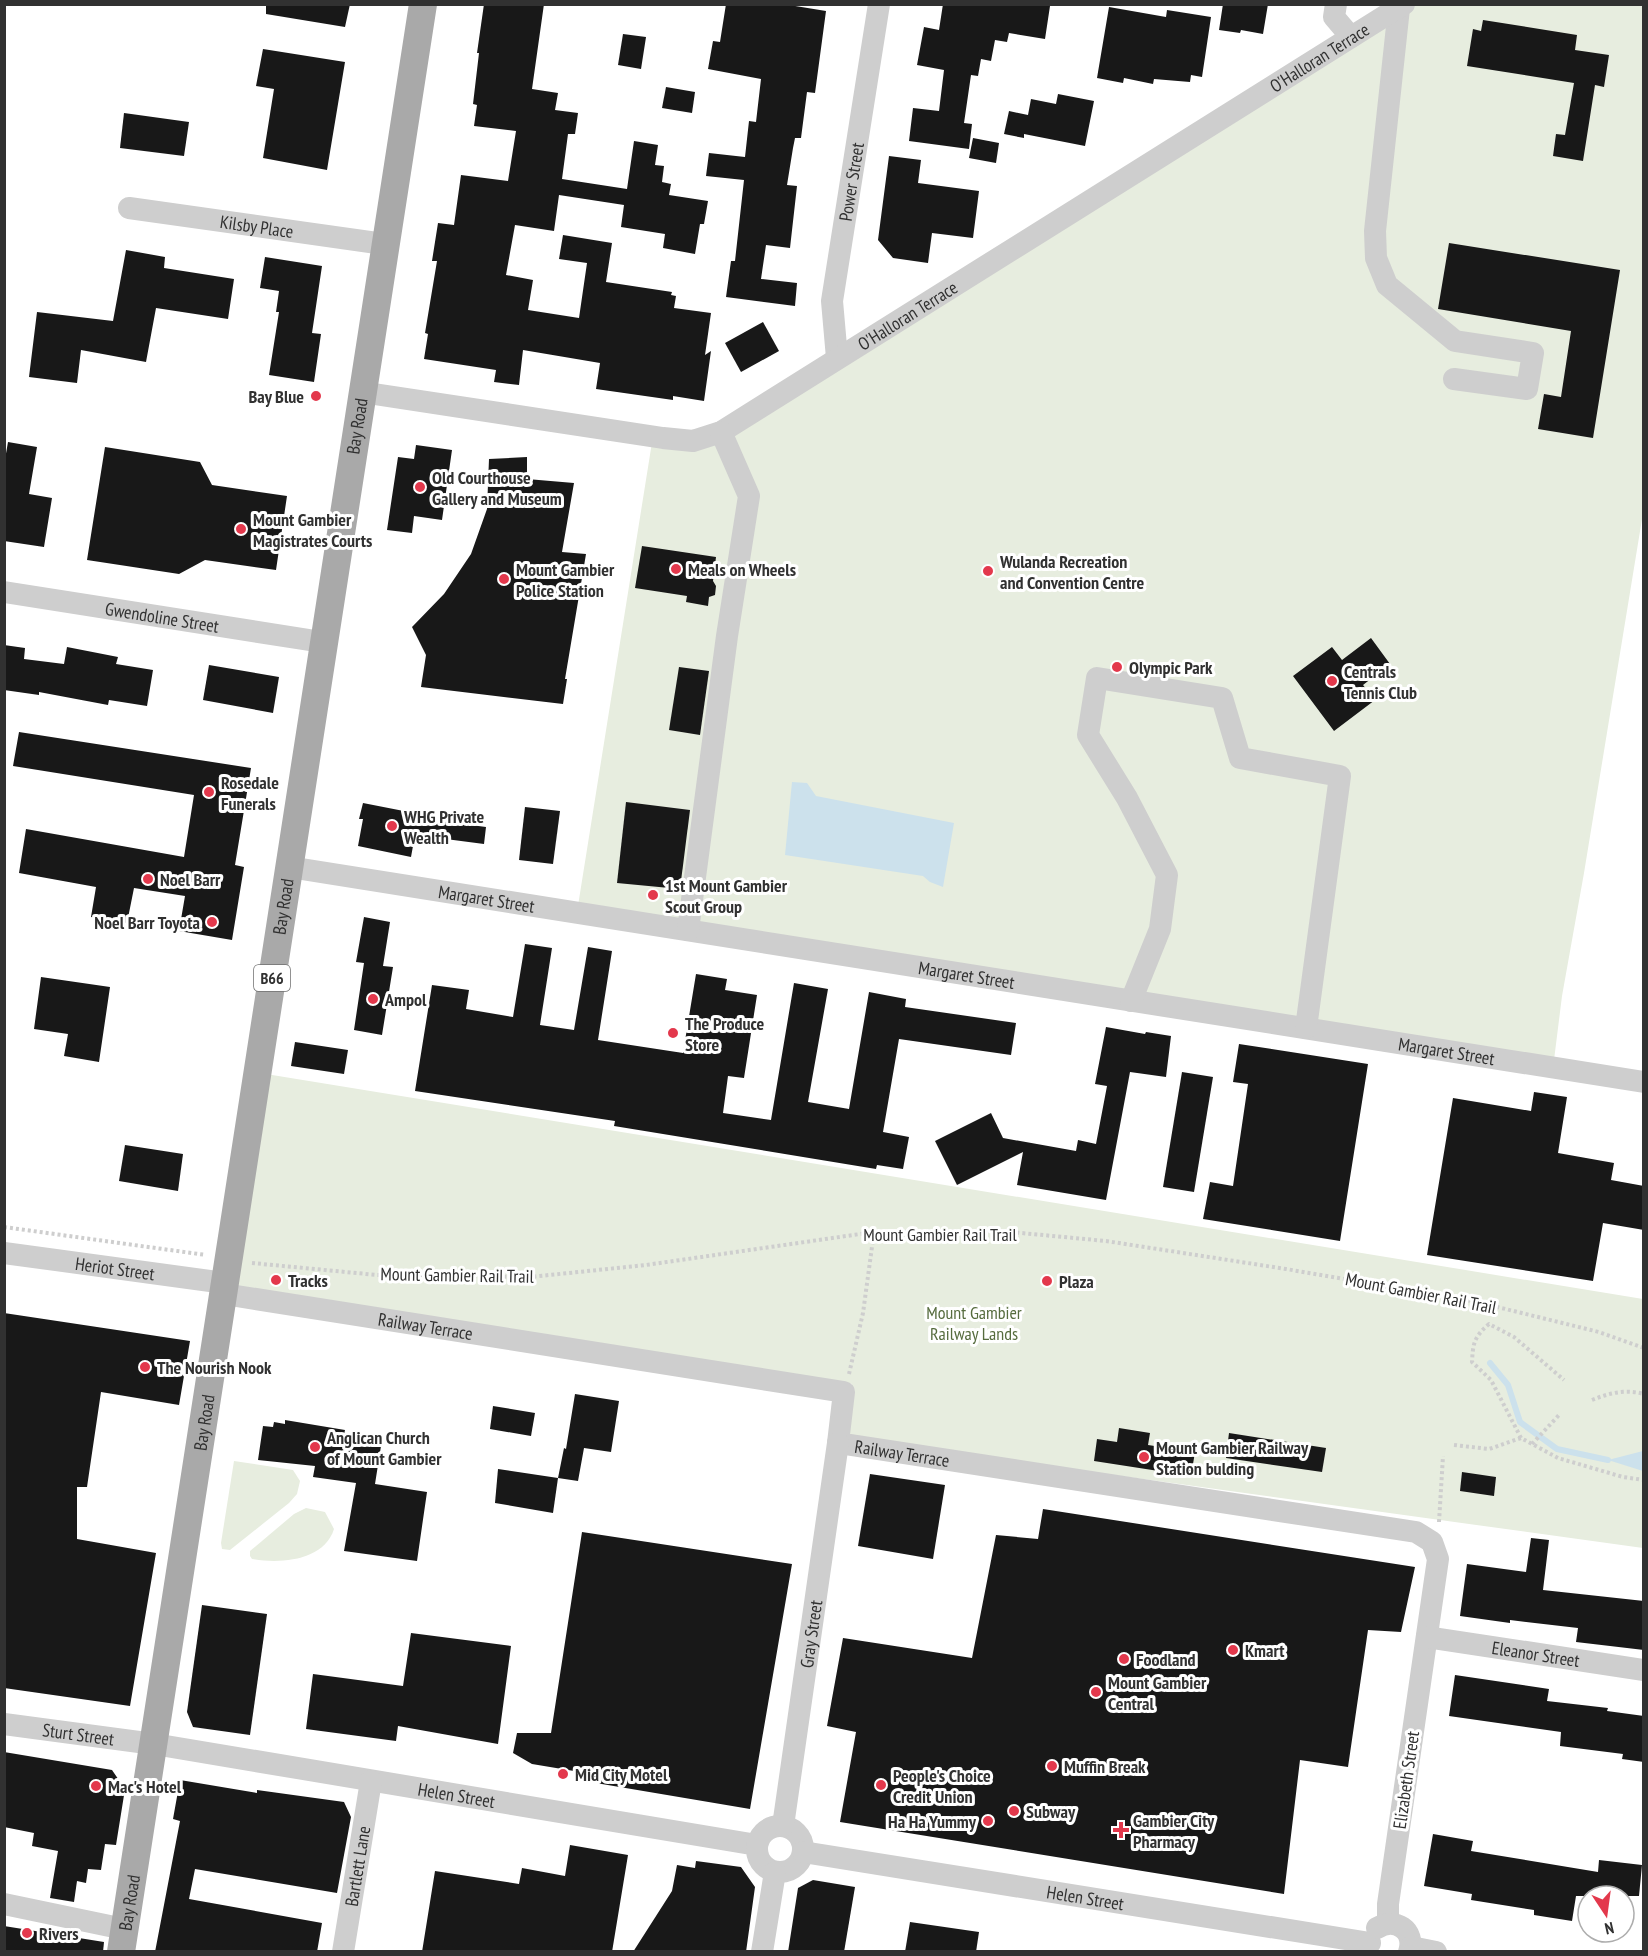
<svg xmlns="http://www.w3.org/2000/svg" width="1648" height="1956" font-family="'PT Sans Narrow',sans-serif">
	<rect width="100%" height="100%" fill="#fff"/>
	<g fill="#e7eddf">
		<path d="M1404 5H1643V513L1584 873 1562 996 1553 1068 577 912 653 436 693 441Z"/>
		<path d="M266 1074 1643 1299V1548L846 1438 852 1384 232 1288Z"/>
		<path d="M234 1461 293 1470 300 1481 297 1494 289 1503 230 1550 222 1549 221 1543Z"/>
		<path d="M306 1508 325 1512 334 1529C324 1561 280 1564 252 1559L250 1556V1551L294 1514Z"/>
	</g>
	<g fill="#cce1ec">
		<path d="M792 782 807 783 816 796 954 823 943 887 930 882 923 876 785 855Z"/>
		<path d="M1643 1451V1471L1608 1460Z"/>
	</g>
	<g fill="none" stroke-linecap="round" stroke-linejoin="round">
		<path stroke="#cce1ec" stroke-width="6" d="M1490 1363 1508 1385 1520 1422 1557 1449 1608 1460"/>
	</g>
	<g fill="#181818">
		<path d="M266 4H350L345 27 266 14Z"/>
		<path d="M484 4H544L532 89 558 93 555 110 578 113 575 134H568L562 179 627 189 634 141 658 145 655 165 664 166 662 182 671 184 669 195 708 201 704 224H700L695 254 663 248 665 234 621 227 624 205 559 195 554 231 515 225 506 275 533 280 528 310 579 318 587 263 559 259 563 235 612 243 606 282 672 292 671 295 676 296 674 308 711 313 705 355 711 351 704 401 673 396V400L596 389 600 363 523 350 519 385 494 382 496 370 424 359 428 334 425 333 437 261H432L438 223 454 225 461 175 508 181 516 131 474 126 477 105 473 104 479 53H477Z"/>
		<path d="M726 4H783L826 11 815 93 807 92 801 138H795L793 148 787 185 797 186 790 248 766 245 761 279 797 283 795 306 726 297 731 261H735L744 180 706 176 709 153 745 157 749 121 756 122 761 79 708 69 713 41 720 42Z"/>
		<path d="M943 4H1041L1050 6 1045 39 1009 33 1007 42 995 40 991 61 981 59 978 76 971 75 964 123 972 124 969 149 909 141 913 108 939 111 944 70 917 65 924 27 939 30Z"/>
		<path d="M1223 4H1268L1263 34 1241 30 1240 33 1219 30Z"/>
		<path d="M1109 7 1166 17 1167 10 1211 17 1202 77 1191 75 1190 82 1154 79 1153 84 1124 78 1123 83 1097 78Z"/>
		<path d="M1483 20 1577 35 1575 50 1609 55 1604 87 1595 85 1583 161 1553 156 1556 134 1565 135 1574 83 1467 66 1473 29 1481 31Z"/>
		<path d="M623 34 646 37 641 69 618 65Z"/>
		<path d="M263 49 345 62 327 170 263 158 274 89 256 86Z"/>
		<path d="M666 87 695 92 692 113 662 108Z"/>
		<path d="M1058 94 1094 101 1085 146 1024 134V138L1004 134 1009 111 1028 115 1031 99 1056 104Z"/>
		<path d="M124 113 189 122 184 156 120 148Z"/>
		<path d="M973 138 999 143 996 163 969 158Z"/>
		<path d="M889 156 921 160 918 183 979 191 973 238 932 233 928 263 893 258 878 240Z"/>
		<path d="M1449 243 1620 270 1593 438 1538 429 1544 394 1561 397 1571 331 1438 309Z"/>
		<path d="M126 250 165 257 164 268 234 279 228 319 156 308 146 362 81 350 77 383 29 377 37 312 113 321Z"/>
		<path d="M265 257 322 266 312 333 321 334 314 382 269 375 279 312H276L279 291 260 288Z"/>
		<path d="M763 322 779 351 741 372 725 343Z"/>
		<path d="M8 442 37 447 29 494 52 498 44 547 4 541V465Z"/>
		<path d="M416 445 452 450 442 520 414 516 412 533 387 530 398 457 414 459Z"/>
		<path d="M105 447 200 462 212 485 287 496 276 570 205 560 179 574 87 560Z"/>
		<path d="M527 457V479L574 483 562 552 586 554 565 679H567L563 704 421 687 426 655 412 627 444 594 471 554 487 509 489 459Z"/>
		<path d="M642 546 716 557 713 581 716 586 715 595 709 597 708 606 686 602 687 596 635 588Z"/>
		<path d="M1371 638 1390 664 1363 685 1375 700 1334 731 1293 676 1332 647 1342 660Z"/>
		<path d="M4 645 25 648 24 659 64 664 67 647 118 657 116 664 153 670 147 706 109 700 108 705 39 692V695L4 690Z"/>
		<path d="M209 665 279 677 273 713 203 700Z"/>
		<path d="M679 667 709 671 700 735 669 730Z"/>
		<path d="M19 732 251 768 235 865 244 867 232 940 179 931 185 896 134 888 127 923 91 917 96 887 19 873 26 829 184 857 194 795 13 766Z"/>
		<path d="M626 802 690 810 680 889 617 883Z"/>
		<path d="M363 803 419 814 418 818 486 827 484 844 415 835 411 857 358 846 363 819H359Z"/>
		<path d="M525 807 560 811 553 864 519 860Z"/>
		<path d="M364 917 390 922 383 966 393 967 382 1035 354 1030 364 963 356 962Z"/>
		<path d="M525 944 552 948 540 1025 574 1030 588 947 612 951 598 1040 683 1053 696 974 727 979 725 990 757 995 744 1078 728 1076 723 1113 771 1120 794 983 828 989 808 1102 849 1109 869 992 906 999 905 1007 1016 1023 1011 1055 899 1039 883 1132 909 1137 903 1169 877 1165 876 1169 614 1126 615 1121 415 1091 432 985 469 990 466 1009 513 1017Z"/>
		<path d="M41 977 110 987 99 1062 64 1056 68 1034 34 1029Z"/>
		<path d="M1106 1027 1145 1034 1146 1032 1171 1036 1166 1077 1130 1072 1106 1200 1017 1185 1023 1152 957 1185 935 1141 991 1113 1003 1138 1076 1151 1078 1140 1096 1144 1107 1086 1095 1084Z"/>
		<path d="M295 1042 348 1050 344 1074 291 1066Z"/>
		<path d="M1239 1044 1368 1064 1340 1241 1203 1219 1210 1182 1233 1186 1248 1084 1233 1082Z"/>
		<path d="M1182 1072 1213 1077 1194 1192 1163 1187Z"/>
		<path d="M1534 1092 1567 1097 1558 1153 1614 1163 1611 1180 1644 1186V1230L1603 1223 1593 1281 1427 1255 1453 1098 1531 1111Z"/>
		<path d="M125 1145 183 1154 178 1191 119 1181Z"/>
		<path d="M4 1313 190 1341 179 1405 101 1392 87 1487H77V1539L156 1553 130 1706 4 1688Z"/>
		<path d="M575 1394 619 1401 611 1452 584 1448 578 1481 558 1478 564 1448 566 1449Z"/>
		<path d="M493 1406 535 1413 531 1436 490 1429Z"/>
		<path d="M285 1420 345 1430 344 1435 369 1438 367 1444 381 1446 375 1484 427 1492 417 1561 344 1551 356 1483 313 1477 315 1466 258 1460 263 1426 273 1427 274 1422 285 1424Z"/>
		<path d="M1119 1428 1150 1433 1148 1445 1195 1452 1191 1476 1094 1461 1097 1439 1117 1442Z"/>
		<path d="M1229 1433 1326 1448 1322 1472 1226 1458Z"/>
		<path d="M498 1469 558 1478 553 1513 495 1503Z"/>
		<path d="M1462 1472 1496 1477 1494 1496 1460 1491Z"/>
		<path d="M870 1474 945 1485 933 1559 858 1546Z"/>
		<path d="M1043 1509 1415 1567 1401 1632 1368 1630 1348 1767 1300 1760 1284 1894 840 1822 856 1732 827 1726 843 1638 972 1658 996 1535 1038 1539Z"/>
		<path d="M582 1532 792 1564 750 1809 590 1782 592 1774 532 1764 513 1753 517 1733H551Z"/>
		<path d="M1531 1538 1549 1540 1543 1590 1644 1601V1650L1576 1642 1578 1628 1510 1620V1623L1460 1616 1467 1564 1526 1572Z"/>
		<path d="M202 1605 267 1614 250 1735 193 1727 187 1712Z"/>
		<path d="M411 1633 511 1646 498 1744 398 1726 396 1741 306 1729 313 1674 403 1686Z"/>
		<path d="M1455 1675 1549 1689 1547 1701 1608 1708 1607 1711 1644 1716V1762L1622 1759 1623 1754 1560 1746 1561 1732 1449 1716Z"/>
		<path d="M4 1752 112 1770 125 1789 116 1845 105 1844 101 1870 88 1869 86 1883 77 1881 74 1902 50 1898 58 1851 32 1846 34 1833 4 1827Z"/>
		<path d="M180 1780 257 1793V1790L344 1802 351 1817 337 1893 195 1869 189 1899 322 1923 317 1952H155L180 1821 173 1819Z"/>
		<path d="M1433 1834 1473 1841 1471 1851 1598 1872 1599 1860 1642 1865 1639 1896H1576L1572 1921 1534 1915V1910L1471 1900 1472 1894 1424 1886Z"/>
		<path d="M570 1845 628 1855 612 1952H422L435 1871 519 1884 522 1868 565 1876Z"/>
		<path d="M696 1861 741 1867 755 1887 746 1952H633L672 1891 677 1865 695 1868Z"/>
		<path d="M813 1880 855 1887 844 1952H788L798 1888Z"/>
		<path d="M910 1922 979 1932 976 1952H905Z"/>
		<path d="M4 1926 104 1942 103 1952H4Z"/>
	</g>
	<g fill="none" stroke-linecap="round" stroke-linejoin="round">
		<g stroke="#cecece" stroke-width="4" stroke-dasharray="3 3" stroke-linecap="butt">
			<path d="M4 1227 206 1255"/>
			<path d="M252 1263 377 1275 530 1277 646 1265 874 1232 1000 1231 1106 1241 1286 1269 1477 1302 1599 1332 1644 1348"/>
			<path d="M849 1374 863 1313 874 1232"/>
			<path d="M1592 1400C1609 1393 1625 1389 1644 1394"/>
			<path d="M1521 1438 1491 1380 1472 1362C1473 1343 1474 1337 1489 1324L1514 1337 1564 1380"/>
			<path d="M1532 1444 1560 1414"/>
			<path d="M1454 1445 1489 1449 1521 1438 1558 1458 1623 1477 1644 1480"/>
			<path d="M1439 1522 1443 1456"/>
		</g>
		<g stroke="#cecece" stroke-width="22">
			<path d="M1336 4 1334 17 1351 37"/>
			<path d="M1399 8 1375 231 1376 258 1387 285 1455 341 1533 353 1527 389 1454 379"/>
			<path id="s1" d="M129 208 384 244"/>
			<path id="s2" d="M837 358 832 301 879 4"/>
			<path id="s3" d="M361 392 663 438 693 441 721 432 1404 4"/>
			<path id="s4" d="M4 592 322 642"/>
			<path id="s5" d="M289 867 1644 1082"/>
			<path d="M688 930 727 636 749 496 721 432"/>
			<path d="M1131 1001 1160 929 1167 875 1127 798 1088 735 1097 678 1222 698 1240 758 1340 776 1306 1028"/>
			<path id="s6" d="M4 1253 225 1283"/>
			<path id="s7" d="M224 1294 844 1392 838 1443 1416 1532 1432 1542 1438 1559 1388 1904V1923"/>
			<path id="s8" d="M1427 1637 1644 1670"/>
			<path id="s9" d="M4 1724 154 1744 757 1845"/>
			<circle cx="780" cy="1849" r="23"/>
			<path id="s10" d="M783 1826 838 1443"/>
			<path id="s11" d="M803 1852 1370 1943"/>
			<path d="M4 1904 124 1929"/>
			<path d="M1377 1928C1395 1917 1416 1930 1409 1952"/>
			<path d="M1411 1947 1436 1952"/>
			<path id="s12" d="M343 1952 371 1781"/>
			<path d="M762 1952 775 1872"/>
		</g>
		<path stroke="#a9a9a9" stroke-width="28" id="s13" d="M121 1952C224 1303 319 653 423 4"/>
	</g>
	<g fill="#e3384c" stroke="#fff" stroke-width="2">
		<circle cx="316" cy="396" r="6"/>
		<circle cx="420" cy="487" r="6"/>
		<circle cx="241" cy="529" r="6"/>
		<circle cx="676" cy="569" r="6"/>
		<circle cx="988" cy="571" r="6"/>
		<circle cx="504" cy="579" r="6"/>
		<circle cx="1117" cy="667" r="6"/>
		<circle cx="1332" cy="681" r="6"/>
		<circle cx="209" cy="792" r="6"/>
		<circle cx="392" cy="826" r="6"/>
		<circle cx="148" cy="879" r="6"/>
		<circle cx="653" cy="895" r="6"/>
		<circle cx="212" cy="922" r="6"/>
		<circle cx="373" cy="999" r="6"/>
		<circle cx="673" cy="1033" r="6"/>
		<circle cx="276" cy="1280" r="6"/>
		<circle cx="1047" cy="1281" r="6"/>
		<circle cx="145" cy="1367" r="6"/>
		<circle cx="315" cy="1447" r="6"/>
		<circle cx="1144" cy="1457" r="6"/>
		<circle cx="1233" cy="1650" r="6"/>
		<circle cx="1124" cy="1659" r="6"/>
		<circle cx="1096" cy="1692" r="6"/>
		<circle cx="1052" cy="1766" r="6"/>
		<circle cx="563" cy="1774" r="6"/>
		<circle cx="881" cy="1785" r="6"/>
		<circle cx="96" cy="1786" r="6"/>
		<circle cx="1014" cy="1811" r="6"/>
		<circle cx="988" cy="1821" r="6"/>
		<path d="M1118 1821h6v6h6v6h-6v6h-6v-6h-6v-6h6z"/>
		<circle cx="27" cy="1933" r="6"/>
	</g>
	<g text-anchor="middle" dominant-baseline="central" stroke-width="6" stroke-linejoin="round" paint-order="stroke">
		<rect fill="#fff" stroke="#6f6f6f" stroke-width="1.5" x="254" y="965" width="36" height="26" rx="4.5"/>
		<g font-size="16" font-weight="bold" fill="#313131">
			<text x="272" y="978">B66</text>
		</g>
		<g font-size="18" fill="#313131" stroke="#fff">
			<text stroke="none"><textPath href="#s3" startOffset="1071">O'Halloran Terrace</textPath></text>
			<text stroke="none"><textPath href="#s2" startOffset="178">Power Street</textPath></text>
			<text stroke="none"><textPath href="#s1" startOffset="129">Kilsby Place</textPath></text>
			<text stroke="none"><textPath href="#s3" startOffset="585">O'Halloran Terrace</textPath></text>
			<text stroke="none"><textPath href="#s13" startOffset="1544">Bay Road</textPath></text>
			<text stroke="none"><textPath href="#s4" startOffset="160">Gwendoline Street</textPath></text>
			<text stroke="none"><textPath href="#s5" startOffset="200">Margaret Street</textPath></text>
			<text stroke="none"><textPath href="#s13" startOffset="1058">Bay Road</textPath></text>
			<text stroke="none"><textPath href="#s5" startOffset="686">Margaret Street</textPath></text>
			<text stroke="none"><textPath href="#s5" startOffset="1172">Margaret Street</textPath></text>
			<text x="940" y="1234">Mount Gambier Rail Trail</text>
			<text stroke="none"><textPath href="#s6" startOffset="112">Heriot Street</textPath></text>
			<text transform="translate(457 1275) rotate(1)">Mount Gambier Rail Trail</text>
			<text transform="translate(1421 1293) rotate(11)">Mount Gambier Rail Trail</text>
			<text stroke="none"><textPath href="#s7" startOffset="204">Railway Terrace</textPath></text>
			<text stroke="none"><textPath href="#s13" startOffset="536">Bay Road</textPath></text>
			<text stroke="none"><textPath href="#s7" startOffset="744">Railway Terrace</textPath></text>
			<text stroke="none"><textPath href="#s10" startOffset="194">Gray Street</textPath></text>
			<text stroke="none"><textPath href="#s8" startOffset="110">Eleanor Street</textPath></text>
			<text stroke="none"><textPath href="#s9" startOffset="75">Sturt Street</textPath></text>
			<text transform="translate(1406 1780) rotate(-82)">Elizabeth Street</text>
			<text stroke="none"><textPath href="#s9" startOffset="458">Helen Street</textPath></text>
			<text stroke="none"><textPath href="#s12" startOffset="87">Bartlett Lane</textPath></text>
			<text stroke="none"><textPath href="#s11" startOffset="286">Helen Street</textPath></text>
			<text stroke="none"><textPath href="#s13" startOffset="50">Bay Road</textPath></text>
		</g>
		<g font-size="18" font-weight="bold" fill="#313131" stroke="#fff" text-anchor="start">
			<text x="304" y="396" text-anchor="end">Bay Blue</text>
			<text x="432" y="477">Old Courthouse<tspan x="432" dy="21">Gallery and Museum</tspan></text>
			<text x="253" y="519">Mount Gambier<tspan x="253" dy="21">Magistrates Courts</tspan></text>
			<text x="1000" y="561">Wulanda Recreation<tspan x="1000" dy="21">and Convention Centre</tspan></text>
			<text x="516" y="569">Mount Gambier<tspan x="516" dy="21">Police Station</tspan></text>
			<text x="688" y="569">Meals on Wheels</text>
			<text x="1129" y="667">Olympic Park</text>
			<text x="1344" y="671">Centrals<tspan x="1344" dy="21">Tennis Club</tspan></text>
			<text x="221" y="782">Rosedale<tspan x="221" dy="21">Funerals</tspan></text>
			<text x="404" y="816">WHG Private<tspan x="404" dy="21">Wealth</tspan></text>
			<text x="160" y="879">Noel Barr</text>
			<text x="665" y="885">1st Mount Gambier<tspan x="665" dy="21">Scout Group</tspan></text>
			<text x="200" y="922" text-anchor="end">Noel Barr Toyota</text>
			<text x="385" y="999">Ampol</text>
			<text x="685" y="1023">The Produce<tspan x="685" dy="21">Store</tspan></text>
			<text x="288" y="1280">Tracks</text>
			<text x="1059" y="1281">Plaza</text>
			<text x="157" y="1367">The Nourish Nook</text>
			<text x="327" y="1437">Anglican Church<tspan x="327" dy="21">of Mount Gambier</tspan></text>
			<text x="1156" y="1447">Mount Gambier Railway<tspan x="1156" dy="21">Station bulding</tspan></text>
			<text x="1245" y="1650">Kmart</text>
			<text x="1136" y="1659">Foodland</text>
			<text x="1108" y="1682">Mount Gambier<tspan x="1108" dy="21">Central</tspan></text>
			<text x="1064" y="1766">Muffin Break</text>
			<text x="575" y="1774">Mid City Motel</text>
			<text x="893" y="1775">People's Choice<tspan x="893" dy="21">Credit Union</tspan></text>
			<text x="108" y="1786">Mac's Hotel</text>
			<text x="1026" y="1811">Subway</text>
			<text x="1133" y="1820">Gambier City<tspan x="1133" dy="21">Pharmacy</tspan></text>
			<text x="976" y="1821" text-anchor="end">Ha Ha Yummy</text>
			<text x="39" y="1933">Rivers</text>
		</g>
		<g font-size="18" fill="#566c3e" stroke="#fff">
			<text x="974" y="1312">Mount Gambier<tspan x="974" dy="21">Railway Lands</tspan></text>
		</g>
	</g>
	<rect width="1648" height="1956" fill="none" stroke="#313131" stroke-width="12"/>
	<g transform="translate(1606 1914) rotate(167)"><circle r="28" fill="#ffffff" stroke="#adadad" stroke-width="1.5"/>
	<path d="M0-4.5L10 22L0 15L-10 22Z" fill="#e3384c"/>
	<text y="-9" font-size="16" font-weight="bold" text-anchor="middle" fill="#313131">N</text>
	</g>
</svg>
